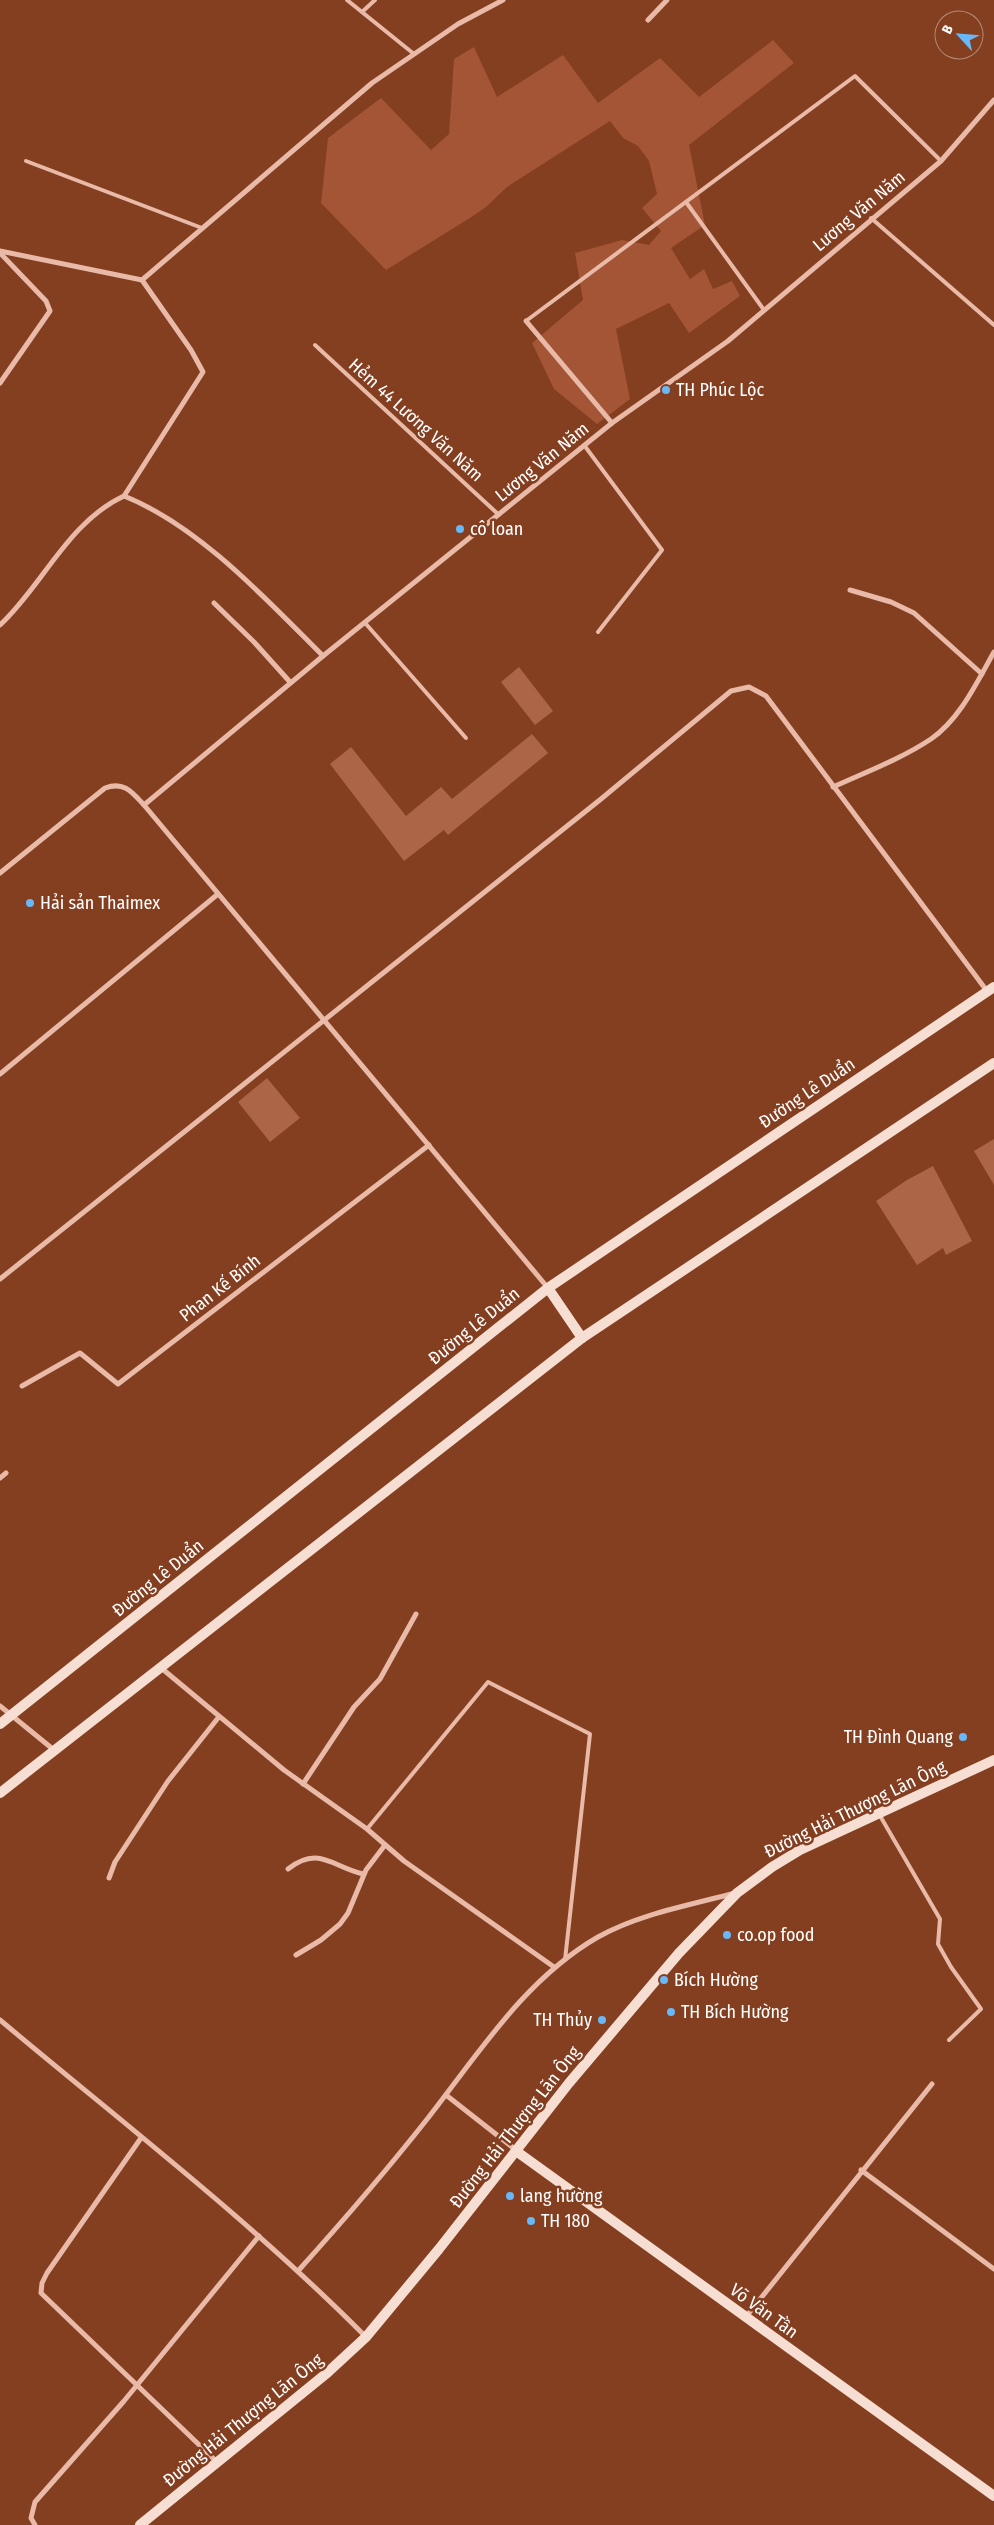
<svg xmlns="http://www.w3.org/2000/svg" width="994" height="2525" font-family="'Fira Sans Condensed',sans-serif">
	<rect width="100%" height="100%" fill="#843e20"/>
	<path fill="#a35536" d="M773 40 794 63 689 145 705 225 671 248 690 279 704 269 713 289 732 281 740 296 689 333 669 303 616 329 630 399 597 424 554 389 532 343 583 300 575 253 622 240 649 245 661 231 642 208 657 194 649 161 638 146 623 138 610 121 507 187 486 207 470 218 386 270 321 203 328 138 381 98 431 150 449 134 454 59 474 47 497 97 563 55 598 103 660 58 699 97Z"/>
	<g fill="#ad6548">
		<path d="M519 667 553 711 535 725 501 682Z"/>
		<path d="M532 734 548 753 448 835 444 830 404 861 330 764 351 747 406 816 441 787 452 799Z"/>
		<path d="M267 1078 300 1118 270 1142 238 1102Z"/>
		<path d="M994 1139V1185L974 1151Z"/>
		<path d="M933 1166 972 1241 946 1255 943 1248 917 1265 876 1201 907 1180Z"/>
	</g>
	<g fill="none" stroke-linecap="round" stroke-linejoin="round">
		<g stroke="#e9baa8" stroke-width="4">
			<path d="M347 0 414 54"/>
			<path d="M362 12 375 0"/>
			<path d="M26 161 202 228"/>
			<path d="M686 202 764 310"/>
			<path d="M871 218 994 325"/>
			<path d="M526 321 855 76 941 161"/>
			<path d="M315 345 499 515"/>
			<path d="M584 445 662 550 598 632"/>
			<path d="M366 624 466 738"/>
			<path d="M879 1814 940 1919 938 1944 951 1967 981 2009 949 2040"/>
			<path d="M367 1829 488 1682 590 1734 565 1960"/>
		</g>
		<g stroke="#e9baa8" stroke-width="5">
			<path d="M648 20 667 0"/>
			<path d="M0 251 142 280 372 83 458 24 503 0"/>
			<path d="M0 253 46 301 50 311 0 383"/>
			<path d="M526 321 612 423"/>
			<path d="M124 496 203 372 191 350 142 280"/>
			<path d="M850 590 891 602 914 613 982 674"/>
			<path d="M214 603 254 642 290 682"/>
			<path d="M0 625C43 585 68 522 124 496 199 526 266 599 323 656L612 423 728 341 941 161 994 100"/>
			<path d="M833 787C866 772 901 759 931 739 960 719 977 682 994 652"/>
			<path d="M144 805 323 656"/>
			<path d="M0 873 105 788C124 781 132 792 144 805L548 1288"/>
			<path d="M0 1074 218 894"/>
			<path d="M0 1279 601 799 731 691 749 687 766 696 987 991"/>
			<path d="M22 1386 80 1353 118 1384 429 1145"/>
			<path d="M0 1478 6 1473"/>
			<path d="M160 1667 284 1770 367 1829 404 1861 554 1967"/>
			<path d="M0 1706 54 1750"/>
			<path d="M303 1784 354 1707 380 1679 416 1614"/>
			<path d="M288 1869C319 1845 332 1867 363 1874"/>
			<path d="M109 1878 115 1862 168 1781 218 1718"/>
			<path d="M296 1955 321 1940 340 1924 348 1913 366 1870 385 1845"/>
			<path d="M0 2020C124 2124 252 2222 366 2337"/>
			<path d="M446 2095 516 2150"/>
			<path d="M141 2138 47 2273 42 2283 41 2293 217 2462"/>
			<path d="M861 2170 994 2269"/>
			<path d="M298 2271C343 2221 387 2170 428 2118 479 2053 525 1979 598 1937 639 1914 690 1905 735 1893"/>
			<path d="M745 2318 932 2084"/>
			<path d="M35 2525 31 2518 35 2502 124 2401 259 2236"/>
		</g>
		<g stroke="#f7ded3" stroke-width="10">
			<path d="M548 1288 582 1338"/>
			<path d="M0 1724 548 1288 994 987"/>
			<path d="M0 1793 582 1338 994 1063"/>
			<path d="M516 2151 994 2496"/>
			<path d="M140 2525 327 2373 366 2337 439 2249 569 2083 679 1953 737 1893 772 1867 800 1850 994 1760"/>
		</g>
	</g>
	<g fill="#68b7f7" stroke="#843e20" stroke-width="2">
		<circle cx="666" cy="390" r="5"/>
		<circle cx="460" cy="529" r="5"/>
		<circle cx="30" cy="903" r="5"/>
		<circle cx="963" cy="1737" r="5"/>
		<circle cx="727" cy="1935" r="5"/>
		<circle cx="664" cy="1980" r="5"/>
		<circle cx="671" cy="2012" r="5"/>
		<circle cx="602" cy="2020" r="5"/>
		<circle cx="510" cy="2196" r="5"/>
		<circle cx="531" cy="2221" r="5"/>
	</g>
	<g text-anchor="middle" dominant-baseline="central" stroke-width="5" stroke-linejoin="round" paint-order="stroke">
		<g font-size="18" fill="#fff" stroke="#843e20">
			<text transform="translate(859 211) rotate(-40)">Lương Văn Năm</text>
			<text transform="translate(416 420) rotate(42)">Hẻm 44 Lương Văn Năm</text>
			<text transform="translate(542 462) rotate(-39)">Lương Văn Năm</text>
			<text transform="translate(807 1093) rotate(-34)">Đường Lê Duẩn</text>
			<text transform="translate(220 1288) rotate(-38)">Phan Kế Bính</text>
			<text transform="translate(474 1326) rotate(-39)">Đường Lê Duẩn</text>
			<text transform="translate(158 1578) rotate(-39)">Đường Lê Duẩn</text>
			<text transform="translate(855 1809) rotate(-26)">Đường Hải Thượng Lãn Ông</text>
			<text transform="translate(515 2127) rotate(-52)">Đường Hải Thượng Lãn Ông</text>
			<text transform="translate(764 2311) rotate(36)">Võ Văn Tần</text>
			<text transform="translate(243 2420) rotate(-39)">Đường Hải Thượng Lãn Ông</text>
		</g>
		<g font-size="18" fill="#fff" stroke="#843e20" text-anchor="start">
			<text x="676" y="390">TH Phúc Lộc</text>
			<text x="470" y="529">cô loan</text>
			<text x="40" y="903">Hải sản Thaimex</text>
			<text x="953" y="1737" text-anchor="end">TH Đình Quang</text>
			<text x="737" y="1935">co.op food</text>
			<text x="674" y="1980">Bích Hường</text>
			<text x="681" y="2012">TH Bích Hường</text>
			<text x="592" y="2020" text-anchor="end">TH Thủy</text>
			<text x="520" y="2196">lang hường</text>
			<text x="541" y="2221">TH 180</text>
		</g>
	</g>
	<g transform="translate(959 35) rotate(296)"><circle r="24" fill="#843e20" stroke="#b58b79"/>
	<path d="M0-4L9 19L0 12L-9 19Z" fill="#68b7f7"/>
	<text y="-8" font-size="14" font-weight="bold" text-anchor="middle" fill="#ffffff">B</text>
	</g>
</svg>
